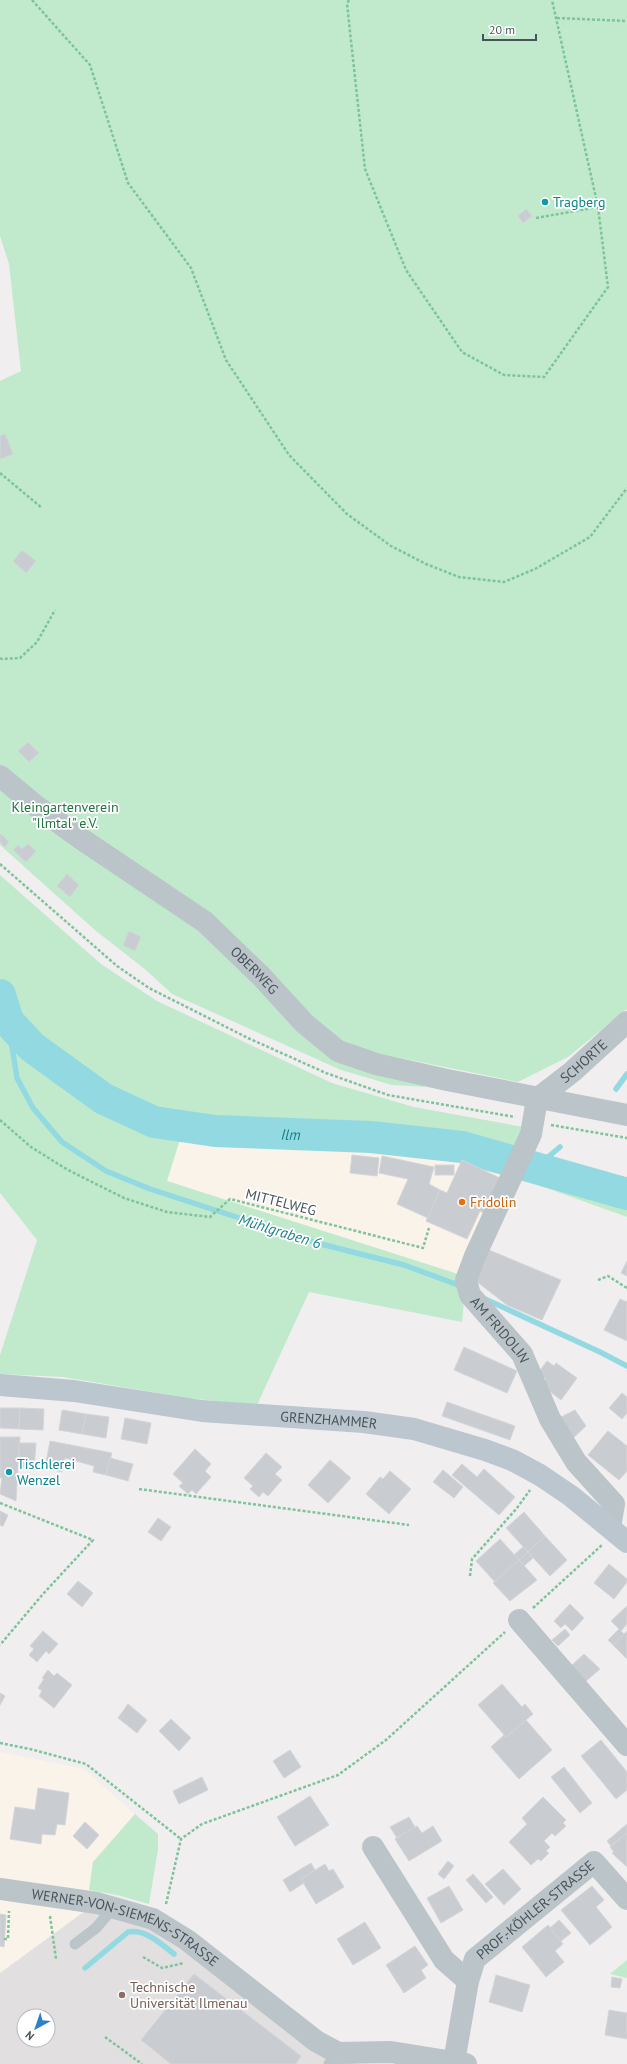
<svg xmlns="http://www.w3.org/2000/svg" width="627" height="2064" font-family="'PT Sans',sans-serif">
	<rect width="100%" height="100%" fill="#f1eeef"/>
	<g fill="#faf3e9">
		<path d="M181 1136 370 1145 464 1140 507 1169 458 1274 167 1181Z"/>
		<path d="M0 1752 84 1769 135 1814 93 1862 89 1890 92 1906 0 1973Z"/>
	</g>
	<path fill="#e1dfe0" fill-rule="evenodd" d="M92 1906 148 1920 336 2061 358 2064H0V1973ZM24 2016H48V2040H24Z"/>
	<g fill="#c1eacd">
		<path d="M0 0H627V1009L568 1057 518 1082 337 1045 210 938 326 1053 417 1079 425 1087 392 1085 341 1070 172 994 146 970 96 931 0 845V381L21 371 9 264 0 236Z"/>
		<path d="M0 875 101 964 157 1001 332 1083 414 1107 523 1127 507 1169 463 1140 370 1145 181 1136 167 1181 458 1274 464 1301 462 1322 309 1292 257 1405 188 1398 63 1377 0 1374V1355L37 1240 0 1193Z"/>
		<path d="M534 1154 627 1187V1217L516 1177Z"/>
		<path d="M135 1814 158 1834V1849L149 1904 117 1895 89 1890 93 1862Z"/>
		<path d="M627 1960V1978L610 1974Z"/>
	</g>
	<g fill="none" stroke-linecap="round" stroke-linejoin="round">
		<g stroke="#93d9e2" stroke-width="5.5">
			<path d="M8 1021 17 1078 33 1108 62 1142 106 1171 150 1189 317 1243 404 1265 461 1286"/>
			<path d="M616 1089 627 1074"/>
			<path d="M535 1168 560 1147"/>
			<path d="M485 1299 600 1352 627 1366"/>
			<path d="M85 1968 128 1932C146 1929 161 1944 174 1954"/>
		</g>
		<path stroke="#93d9e2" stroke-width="32" id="s1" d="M0 995 8 1021 32 1047 104 1099 154 1122 215 1131 371 1137 462 1147 627 1194"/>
	</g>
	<g fill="#c9ccd0" stroke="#d3d5d9">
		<path d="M526 209 532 216 523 223 518 216Z"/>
		<path d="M5 434 13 454 0 459V436Z"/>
		<path d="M22 550 36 561 26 573 13 561Z"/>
		<path d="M28 742 39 753 29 762 18 751Z"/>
		<path d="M0 833 9 842 5 847 0 842Z"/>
		<path d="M28 844 36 851 26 862 13 850 18 845 22 849Z"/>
		<path d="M67 874 79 885 70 897 57 886Z"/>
		<path d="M129 931 141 937 135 951 123 945Z"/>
		<path d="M352 1155 379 1158 377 1176 350 1173Z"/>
		<path d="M382 1156 434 1167 429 1184 440 1190 428 1218 397 1204 408 1179 379 1173Z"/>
		<path d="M462 1160 500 1178 484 1213 480 1211 467 1239 426 1221 440 1190 447 1193Z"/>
		<rect x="435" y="1165" width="19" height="10"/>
		<path d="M489 1250 561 1280 542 1320 507 1305 476 1281Z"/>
		<path d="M627 1261V1276L621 1273Z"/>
		<path d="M620 1299 627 1302V1341L604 1330Z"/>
		<path d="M464 1347 517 1371 507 1393 454 1370Z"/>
		<path d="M547 1361 554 1366 556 1363 577 1378 561 1400 541 1385 546 1379 538 1373Z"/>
		<path d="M622 1393 627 1397V1413L622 1419 609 1408Z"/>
		<path d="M447 1402 515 1426 510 1440 442 1416Z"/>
		<path d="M0 1408H20L19 1429 0 1428Z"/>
		<path d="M20 1408 44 1409 43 1430 19 1429Z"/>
		<path d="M62 1410 86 1414 82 1434 59 1430Z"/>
		<path d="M575 1410 586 1426 572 1439 561 1417Z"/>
		<path d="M86 1414 109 1417 106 1438 82 1434Z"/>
		<path d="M125 1418 151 1423 147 1444 121 1439Z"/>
		<path d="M608 1431 627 1446V1471L619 1480 588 1455Z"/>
		<path d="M0 1437H20L16 1501 0 1494 2 1478H0Z"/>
		<path d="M50 1441 112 1453 106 1475 93 1472 94 1466 65 1458 62 1472 45 1468Z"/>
		<path d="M19 1443H36L34 1469 19 1467Z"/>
		<path d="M195 1449 211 1464 205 1471 211 1477 196 1494 192 1490 188 1494 179 1486 183 1483 173 1474Z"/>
		<path d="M266 1453 282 1467 275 1474 282 1480 268 1496 263 1492 259 1497 250 1489 253 1486 244 1478Z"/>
		<path d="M110 1458 133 1464 128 1481 106 1475Z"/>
		<path d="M330 1460 351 1478 328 1503 308 1485Z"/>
		<path d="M462 1464 477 1477 484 1469 515 1497 499 1515 452 1475Z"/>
		<path d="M443 1470 463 1487 454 1498 433 1482Z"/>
		<path d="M390 1471 411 1489 389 1514 366 1494 380 1477 383 1479Z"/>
		<path d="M0 1511 8 1515 3 1526 0 1525Z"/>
		<path d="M524 1512 545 1536 528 1552 506 1528Z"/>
		<path d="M158 1518 171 1527 161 1541 148 1532Z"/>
		<path d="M545 1536 567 1560 550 1576 528 1552Z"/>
		<path d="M500 1539 519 1560 495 1582 476 1561Z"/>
		<path d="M523 1547 528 1552 519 1560 514 1555Z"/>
		<path d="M528 1552 533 1558 524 1566 519 1560Z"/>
		<path d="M519 1560 537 1580 510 1601 493 1583Z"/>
		<path d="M609 1564 627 1579V1582L614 1599 594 1583Z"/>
		<path d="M78 1581 93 1593 82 1607 67 1594Z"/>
		<path d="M570 1604 584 1618 572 1631 565 1624 561 1628 554 1621Z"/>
		<path d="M627 1606V1624L621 1631 611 1621Z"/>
		<path d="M565 1629 570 1635 558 1646 552 1640Z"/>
		<path d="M619 1629 624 1634 613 1645 608 1640Z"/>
		<path d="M43 1631 58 1644 49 1654 46 1651 37 1662 29 1655 34 1649 30 1646Z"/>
		<path d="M627 1631V1659L613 1645Z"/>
		<path d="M584 1654 600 1669 585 1682 571 1666Z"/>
		<path d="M48 1670 54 1676 57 1673 72 1685 54 1708 39 1696 42 1691 38 1688 44 1679 42 1678Z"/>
		<path d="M502 1684 522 1707 525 1704 533 1714 506 1737 478 1705Z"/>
		<path d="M0 1693 5 1696 0 1705Z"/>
		<path d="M128 1704 147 1720 137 1733 118 1718Z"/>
		<path d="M171 1719 191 1738 179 1751 159 1731Z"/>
		<path d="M526 1720 552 1750 519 1779 491 1747 504 1735 506 1737Z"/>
		<path d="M601 1740 627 1772V1790L616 1799 581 1756Z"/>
		<path d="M290 1750 301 1767 284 1778 273 1761Z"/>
		<path d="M564 1767 592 1803 580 1813 551 1777Z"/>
		<path d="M202 1777 208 1790 179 1804 173 1791Z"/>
		<path d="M38 1788 69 1793 65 1825 57 1824 55 1835 42 1834 41 1844 10 1839 15 1807 35 1810Z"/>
		<path d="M310 1796 329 1825 295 1846 277 1817Z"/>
		<path d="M543 1797 566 1820 563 1823 566 1826 555 1836 552 1833 544 1841 550 1847 546 1851 549 1853 541 1861 538 1859 531 1865 509 1842 527 1824 522 1818Z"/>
		<path d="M409 1817 415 1827 397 1838 390 1827Z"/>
		<path d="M85 1822 99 1835 87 1849 73 1836Z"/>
		<path d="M627 1824V1833L611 1846 607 1841Z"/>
		<path d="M417 1826 422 1833 433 1826 442 1841 409 1861 395 1839Z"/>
		<path d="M627 1833V1867L612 1853 614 1852 610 1847Z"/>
		<path d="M448 1861 454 1866 444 1879 438 1874Z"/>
		<path d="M311 1863 315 1870 301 1879 304 1883 290 1892 283 1880Z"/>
		<path d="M325 1864 329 1871 333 1869 344 1887 316 1904 301 1879Z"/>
		<path d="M503 1869 521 1889 504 1905 485 1884Z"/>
		<path d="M473 1874 493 1897 486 1903 466 1880Z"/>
		<path d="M449 1886 463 1910 441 1923 427 1898Z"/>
		<path d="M592 1886 604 1900 596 1907 612 1927 590 1945 561 1910Z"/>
		<path d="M0 1914 6 1915 4 1947 0 1946Z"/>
		<path d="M559 1920 571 1933 561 1941 550 1928Z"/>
		<path d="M365 1922 381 1948 353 1965 337 1939Z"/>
		<path d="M548 1925 563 1944 555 1951 564 1962 546 1977 522 1947Z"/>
		<path d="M415 1946 428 1965 421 1970 426 1978 404 1993 386 1965Z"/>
		<path d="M194 1974 301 2056 296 2064H171L141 2040Z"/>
		<path d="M496 1975 530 1985 522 2012 489 2002Z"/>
		<path d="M612 1977 622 1979 620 1988 611 1987Z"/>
		<path d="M609 2010 627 2013V2039L605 2035Z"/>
	</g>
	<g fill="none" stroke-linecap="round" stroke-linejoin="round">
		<g stroke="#7dc49a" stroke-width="2.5" stroke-dasharray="3 2" stroke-linecap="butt">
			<path d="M32 0 90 65 128 183 191 268 226 360 289 455 347 514 391 546 426 564 459 577 504 582 535 569 590 537 627 488"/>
			<path d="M349 0 347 4 365 169 406 270 462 352 504 375 544 377 608 287 598 207 552 0"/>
			<path d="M557 18 627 21"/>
			<path d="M536 218 598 207"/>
			<path d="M0 473 42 508"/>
			<path d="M0 658 2 659 20 658 37 642 55 610"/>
			<path d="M0 864 117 966 149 988 248 1038 326 1073 388 1095 515 1117"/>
			<path d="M0 1120 31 1147 68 1170 124 1198 167 1212 210 1217 230 1199 423 1248 429 1228"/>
			<path d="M551 1125 627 1138"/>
			<path d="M598 1280 608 1276 627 1288"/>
			<path d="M139 1489 409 1525"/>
			<path d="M0 1503 93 1540 43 1594 0 1645"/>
			<path d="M470 1576 472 1559 517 1508 530 1490"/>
			<path d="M533 1608 602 1545"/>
			<path d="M0 1743 30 1749 86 1764 181 1839"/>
			<path d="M166 1904 181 1839 202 1824 338 1775 386 1740 505 1632"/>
			<path d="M50 1916 56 1959"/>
			<path d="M4 1939H8L9 1911"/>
			<path d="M143 1957 162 1968 184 1963"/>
			<path d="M105 2037 142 2064"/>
		</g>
		<g stroke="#bbc4c9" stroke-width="11">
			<path d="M75 1944 96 1928 114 1907"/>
			<path d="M329 2064 338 2053"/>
		</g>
		<g stroke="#bbc4c9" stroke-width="22">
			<path id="s2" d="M0 776 36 806 80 838 205 922 261 976 304 1023 338 1051 376 1064 447 1080 627 1115"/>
			<path id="s3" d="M537 1099 531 1134 475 1256 466 1280 470 1295 522 1354 550 1419 576 1462 614 1504 610 1527"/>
			<path id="s4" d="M537 1099 572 1072 627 1022"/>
			<path d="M519 1620 627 1745"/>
			<path d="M373 1847 444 1960 468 1981"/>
			<path id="s5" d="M0 1889 97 1903 153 1919 187 1940 316 2041 338 2053 391 2052 466 2064"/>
			<path id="s6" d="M454 2062 468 1981 475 1959 594 1862 627 1899"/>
		</g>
		<path stroke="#bcc6ce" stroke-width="22" id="s7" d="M0 1385 74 1391 202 1411 364 1422 414 1429 485 1450 512 1460 540 1475 571 1496 627 1542"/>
	</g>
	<g fill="#0f9aa8" stroke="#fff" stroke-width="1.5">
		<circle cx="545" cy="202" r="4"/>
		<circle cx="9" cy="1472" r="4"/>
	</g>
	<circle fill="#e8710a" stroke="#fff" stroke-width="1.5" cx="462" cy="1202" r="4"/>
	<circle fill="#8d6e63" stroke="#fff" stroke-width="1.5" cx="122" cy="1995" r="4"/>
	<g text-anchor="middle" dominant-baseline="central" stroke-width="3.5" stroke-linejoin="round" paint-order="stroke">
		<g font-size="14" fill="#0d838f" stroke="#fff" text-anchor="start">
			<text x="553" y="202">Tragberg</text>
			<text x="17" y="1464">Tischlerei<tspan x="17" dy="16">Wenzel</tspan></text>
		</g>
		<g font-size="14" fill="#217342" stroke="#fff">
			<text x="65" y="807">Kleingartenverein<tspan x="65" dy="16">"Ilmtal" e.V.</tspan></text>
		</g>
		<g font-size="14" fill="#485359" stroke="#fff">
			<text stroke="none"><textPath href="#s2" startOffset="321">OBERWEG</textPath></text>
			<text stroke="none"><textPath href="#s4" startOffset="60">SCHORTE</textPath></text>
			<text transform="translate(281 1202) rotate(14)">MITTELWEG</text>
			<text stroke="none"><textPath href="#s3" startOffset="257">AM FRIDOLIN</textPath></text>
			<text stroke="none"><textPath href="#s7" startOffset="331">GRENZHAMMER</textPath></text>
			<text stroke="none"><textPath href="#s6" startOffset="183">PROF.-KÖHLER-STRASSE</textPath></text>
			<text stroke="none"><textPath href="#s5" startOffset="133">WERNER-VON-SIEMENS-STRASSE</textPath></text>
		</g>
		<g font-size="14" fill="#c56008" stroke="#fff" text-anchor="start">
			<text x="470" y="1202">Fridolin</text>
		</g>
		<g font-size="14" fill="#785e54" stroke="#fff" text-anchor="start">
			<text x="130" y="1987">Technische<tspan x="130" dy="16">Universität Ilmenau</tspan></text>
		</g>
		<g font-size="15" font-style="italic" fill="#1b7e8b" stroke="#fff">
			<text stroke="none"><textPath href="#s1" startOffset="344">Ilm</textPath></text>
			<text transform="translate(280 1231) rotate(17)">Mühlgraben 6</text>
		</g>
	</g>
	<g transform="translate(36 2028) rotate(220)"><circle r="19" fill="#ffffff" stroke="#b6babd"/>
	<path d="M0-3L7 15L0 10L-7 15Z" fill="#2d81cc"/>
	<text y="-6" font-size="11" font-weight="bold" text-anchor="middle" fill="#485359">N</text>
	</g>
	<path d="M483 34v6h53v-6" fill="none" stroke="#485359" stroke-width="2"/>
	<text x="489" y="34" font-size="12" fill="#485359" stroke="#ffffff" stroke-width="3" paint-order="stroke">20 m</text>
</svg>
